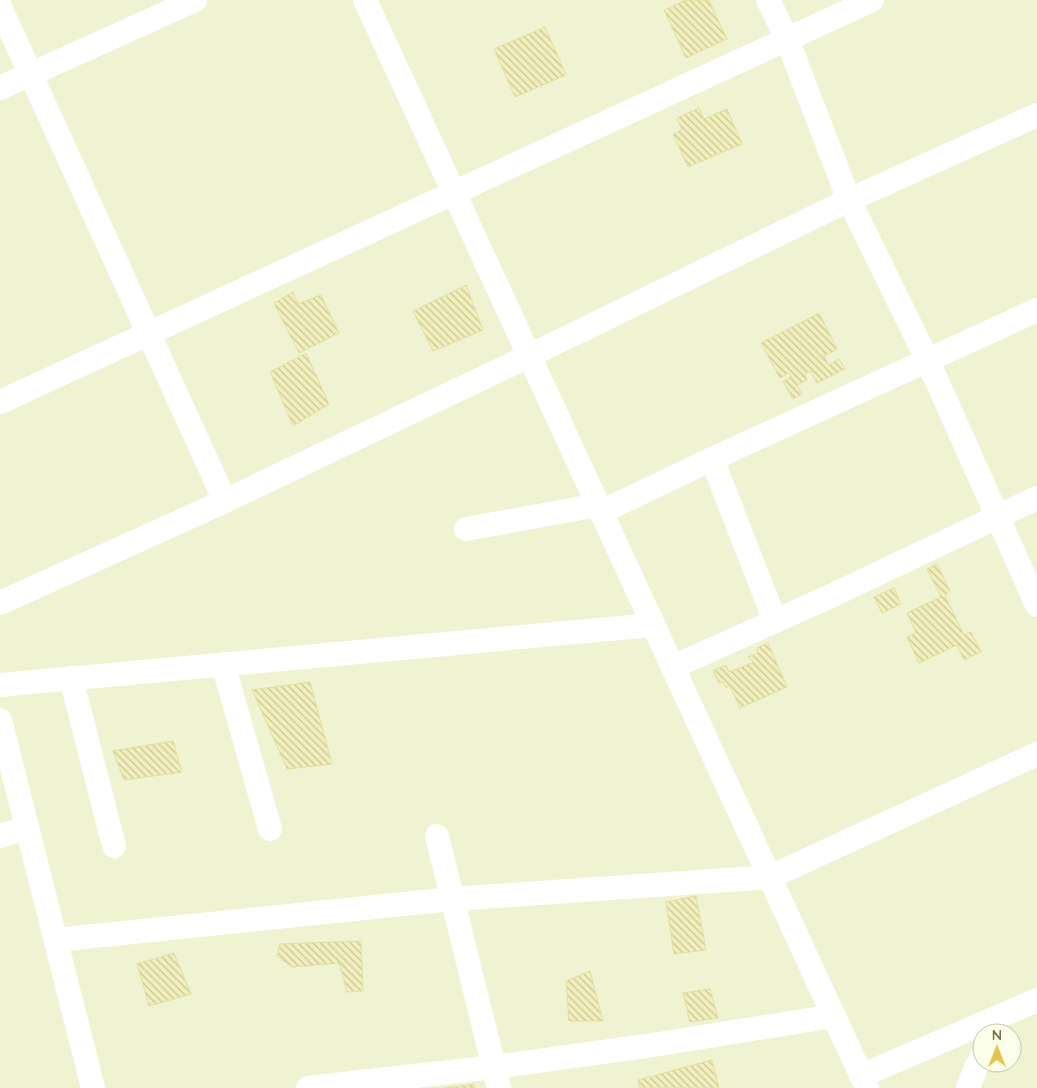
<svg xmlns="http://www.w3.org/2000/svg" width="1037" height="1088" font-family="Quicksand,sans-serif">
	<defs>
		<pattern id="building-back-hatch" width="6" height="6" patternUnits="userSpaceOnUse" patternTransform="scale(1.25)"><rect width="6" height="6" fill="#f1efbb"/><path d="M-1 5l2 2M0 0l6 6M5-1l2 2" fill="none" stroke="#c8c69a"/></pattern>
	</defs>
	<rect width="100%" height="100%" fill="#f7fce3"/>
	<path fill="#eff3d2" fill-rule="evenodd" d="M0 0H1037V1088H0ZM982 1033H1012V1063H982Z"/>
	<g fill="url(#building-back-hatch)" stroke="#e3e09c">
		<path d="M686 0H709L727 39 686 58 664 10Z"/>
		<path d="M545 27 566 75 515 97 494 49Z"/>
		<path d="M699 108 704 119 727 109 742 144 688 167 673 134 682 130 677 118Z"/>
		<path d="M466 285 483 330 433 351 413 311Z"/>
		<path d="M293 292 298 304 321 295 339 333 299 353 274 303Z"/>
		<path d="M819 313 837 349 824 356 829 365 839 359 845 369 817 383 810 371 805 374 807 380 797 385 802 394 793 399 783 381 791 377 789 373 780 378 761 343Z"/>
		<path d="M306 353 329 404 293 426 270 372Z"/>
		<path d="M937 564 950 591 945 596 964 635 971 632 981 652 964 660 957 645 919 663 907 637 916 633 907 613 941 597 927 569Z"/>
		<path d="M894 588 901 604 882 613 874 597Z"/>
		<path d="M768 643 787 687 740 708 730 686 726 688 723 682 719 683 713 671 726 665 729 672 754 662 748 657 758 653 757 648Z"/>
		<path d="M310 682 332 764 287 769 252 690Z"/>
		<path d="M173 741 182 772 124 780 113 751Z"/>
		<path d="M696 896 706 950 674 954 666 902Z"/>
		<path d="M361 941 363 991 347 992 339 963 292 967 277 956 280 944Z"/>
		<path d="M174 953 191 994 149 1006 137 964Z"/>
		<path d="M590 971 603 1021H569L566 981Z"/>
		<path d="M710 989 718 1018 690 1022 683 993Z"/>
		<path d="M712 1060 719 1088H640L638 1080Z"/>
		<path d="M474 1084V1088H444Z"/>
	</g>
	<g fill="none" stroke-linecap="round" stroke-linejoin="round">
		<g stroke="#fff" stroke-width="24">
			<path d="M365 0 867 1088"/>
			<path d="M768 0 787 39 849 200 927 359 1037 605"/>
			<path d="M0 7 225 501"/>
			<path d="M0 88 195 0"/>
			<path d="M0 402 872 0"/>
			<path d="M712 459 775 621"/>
			<path d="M601 512 712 459 1037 310"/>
			<path d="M466 529 598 505"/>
			<path d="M0 603 225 501 529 356 849 200 1037 115"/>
			<path d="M223 664 270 829"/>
			<path d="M673 667 833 595 1037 498"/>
			<path d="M71 678 114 846"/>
			<path d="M0 685 653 625"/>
			<path d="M0 720 93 1088"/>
			<path d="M0 836 27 828"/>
			<path d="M437 836 499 1088"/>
			<path d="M56 940 452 899 770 877 1037 754"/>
			<path d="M861 1076 1037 1000"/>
			<path d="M308 1088 494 1067 653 1045 834 1016"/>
			<path d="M968 1088 977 1065 982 1057"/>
		</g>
	</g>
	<g transform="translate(997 1048)"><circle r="24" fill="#fbffe9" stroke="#c5c6a9"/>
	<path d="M0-4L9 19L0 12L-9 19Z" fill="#e4c44a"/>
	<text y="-8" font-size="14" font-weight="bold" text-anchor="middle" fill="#74704a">N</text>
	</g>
</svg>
